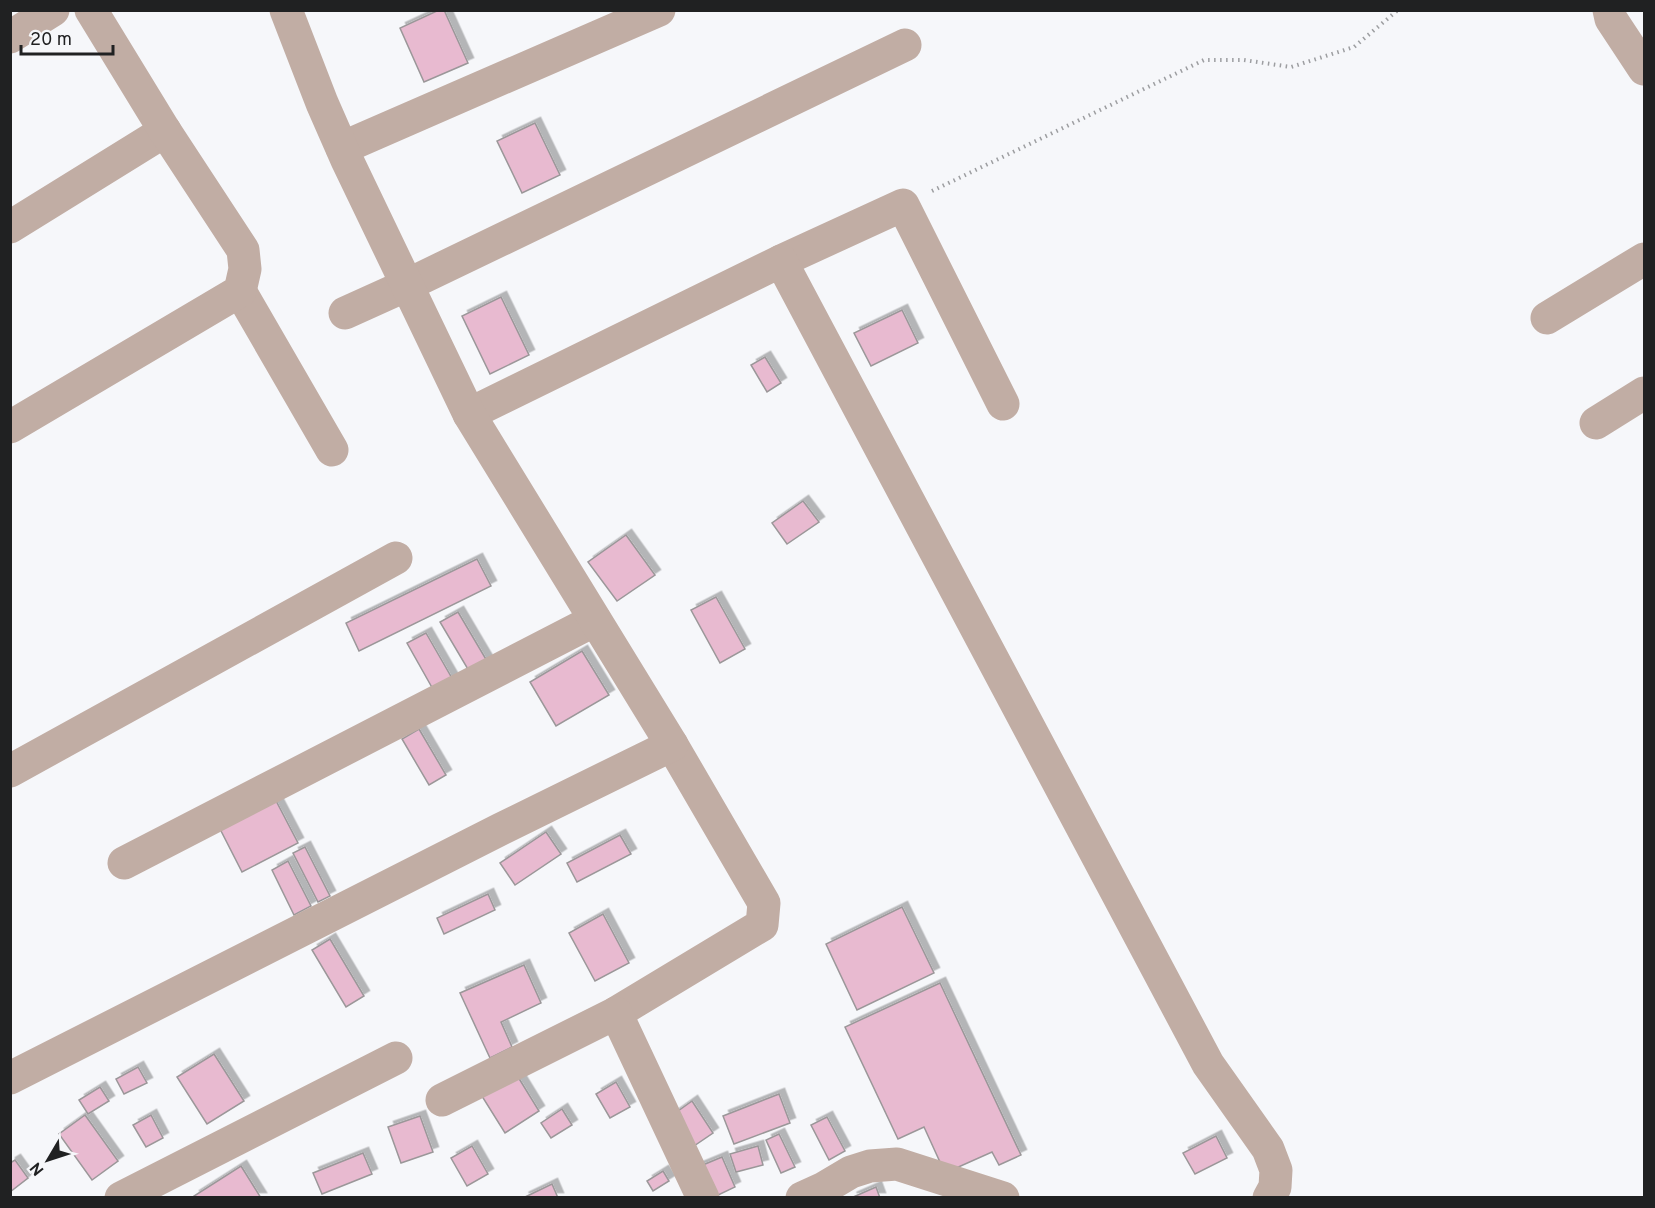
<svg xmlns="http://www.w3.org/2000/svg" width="1655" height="1208" font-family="Overpass,sans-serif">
	<defs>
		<filter id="shadow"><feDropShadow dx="5.5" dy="-5.5" stdDeviation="0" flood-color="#0004"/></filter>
	</defs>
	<rect width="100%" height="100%" fill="#f6f7fa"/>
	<g fill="#e8bad0" stroke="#9b9799" stroke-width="1.5" filter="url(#shadow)">
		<path d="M439 10H444L468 63 424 82 400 28Z"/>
		<path d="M535 123 560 175 522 193 497 141Z"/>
		<path d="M501 297 529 355 490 374 462 316Z"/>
		<path d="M902 310 918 343 871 366 854 333Z"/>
		<path d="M765 357 781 383 767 392 751 365Z"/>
		<path d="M803 501 819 522 787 544 772 523Z"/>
		<path d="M626 535 655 575 617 601 588 562Z"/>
		<path d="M477 559 491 586 359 651 346 623Z"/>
		<path d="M716 597 745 649 720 663 691 610Z"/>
		<path d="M458 612 487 661 469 671 440 622Z"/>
		<path d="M426 633 453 680 434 691 407 643Z"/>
		<path d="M582 651 609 695 556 726 530 682Z"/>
		<path d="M419 729 446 775 429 785 402 739Z"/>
		<path d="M273 795 298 843 242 872 217 823Z"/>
		<path d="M546 832 561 854 515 885 500 863Z"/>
		<path d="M620 835 631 854 577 882 567 863Z"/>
		<path d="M305 847 330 896 318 902 293 853Z"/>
		<path d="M288 861 311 906 294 915 272 870Z"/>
		<path d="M488 894 495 910 444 934 437 918Z"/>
		<path d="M902 907 934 973 857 1010 826 944Z"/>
		<path d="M603 914 629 963 595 981 569 933Z"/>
		<path d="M330 939 364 996 346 1007 312 950Z"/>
		<path d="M524 965 541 1003 501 1022 512 1047 490 1058 460 993Z"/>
		<path d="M940 983 1021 1155 999 1165 992 1152 945 1173 924 1127 898 1139 845 1027Z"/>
		<path d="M214 1054 244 1101 207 1124 177 1077Z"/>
		<path d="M138 1067 147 1083 124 1094 116 1079Z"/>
		<path d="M515 1072 539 1111 505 1133 480 1093Z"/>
		<path d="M616 1082 630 1107 610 1118 596 1094Z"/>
		<path d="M100 1087 109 1101 88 1114 79 1100Z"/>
		<path d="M779 1094 790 1123 734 1144 723 1116Z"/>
		<path d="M692 1101 713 1133 688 1150 667 1119Z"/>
		<path d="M562 1109 572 1125 551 1138 541 1123Z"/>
		<path d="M85 1115 118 1161 92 1180 59 1134Z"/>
		<path d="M151 1115 163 1138 146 1147 133 1125Z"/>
		<path d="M420 1116 433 1152 401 1163 388 1127Z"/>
		<path d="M827 1117 845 1151 829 1160 811 1125Z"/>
		<path d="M779 1134 795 1167 781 1173 766 1140Z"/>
		<path d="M1216 1136 1227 1158 1195 1174 1183 1153Z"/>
		<path d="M472 1146 488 1174 467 1186 451 1158Z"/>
		<path d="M758 1146 763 1165 736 1172 730 1154Z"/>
		<path d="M363 1153 372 1174 322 1194 313 1173Z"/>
		<path d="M722 1157 735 1187 712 1198 698 1167Z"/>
		<path d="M15 1160 28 1178 10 1192V1163Z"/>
		<path d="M241 1166 261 1198H195L194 1196Z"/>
		<path d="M663 1171 669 1181 653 1191 647 1181Z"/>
		<path d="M552 1184 558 1198H523Z"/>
		<path d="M876 1187 880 1198H851Z"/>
	</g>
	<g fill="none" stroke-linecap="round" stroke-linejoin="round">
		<path stroke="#9d9ea1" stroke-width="4" stroke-dasharray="1.5 4.5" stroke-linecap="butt" d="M932 191 1204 60H1244L1291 67 1354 47 1398 10"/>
		<g stroke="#c1ada4" stroke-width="33">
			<path d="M1609 10 1611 19 1644 69"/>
			<path d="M10 37 53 10"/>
			<path d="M342 148 659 10"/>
			<path d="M10 227 165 131"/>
			<path d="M781 261 903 205 1003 404"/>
			<path d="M240 291 332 450"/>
			<path d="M345 313 407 285 905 45"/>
			<path d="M1547 318 1644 259"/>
			<path d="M469 414 781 261 1208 1064 1268 1149 1276 1170 1275 1187 1269 1198"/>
			<path d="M1596 423 1644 393"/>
			<path d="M10 427 240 291 245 269 243 250 165 131 91 10"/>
			<path d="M10 771 396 558"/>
			<path d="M124 863 595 620"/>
			<path d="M616 1013 762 925 764 903 672 745"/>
			<path d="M10 1078 501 829 672 745 469 414 347 160 322 103 286 10"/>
			<path d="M442 1100 616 1013 703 1198"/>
			<path d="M121 1198 396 1058"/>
			<path d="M802 1198 824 1188 851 1172 870 1166 897 1164 1003 1198"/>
		</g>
	</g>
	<rect width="1655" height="1208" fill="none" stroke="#202122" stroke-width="24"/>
	<g transform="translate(48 1160) rotate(231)" stroke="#f6f7fa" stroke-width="4.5" paint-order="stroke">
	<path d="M0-4.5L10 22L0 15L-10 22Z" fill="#202122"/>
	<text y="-9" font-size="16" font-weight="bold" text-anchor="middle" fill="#202122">N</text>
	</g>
	<path d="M21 45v9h92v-9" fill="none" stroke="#202122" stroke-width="3"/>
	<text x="30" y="45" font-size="18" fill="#202122" stroke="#f6f7fa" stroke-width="4.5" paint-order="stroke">20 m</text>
</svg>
